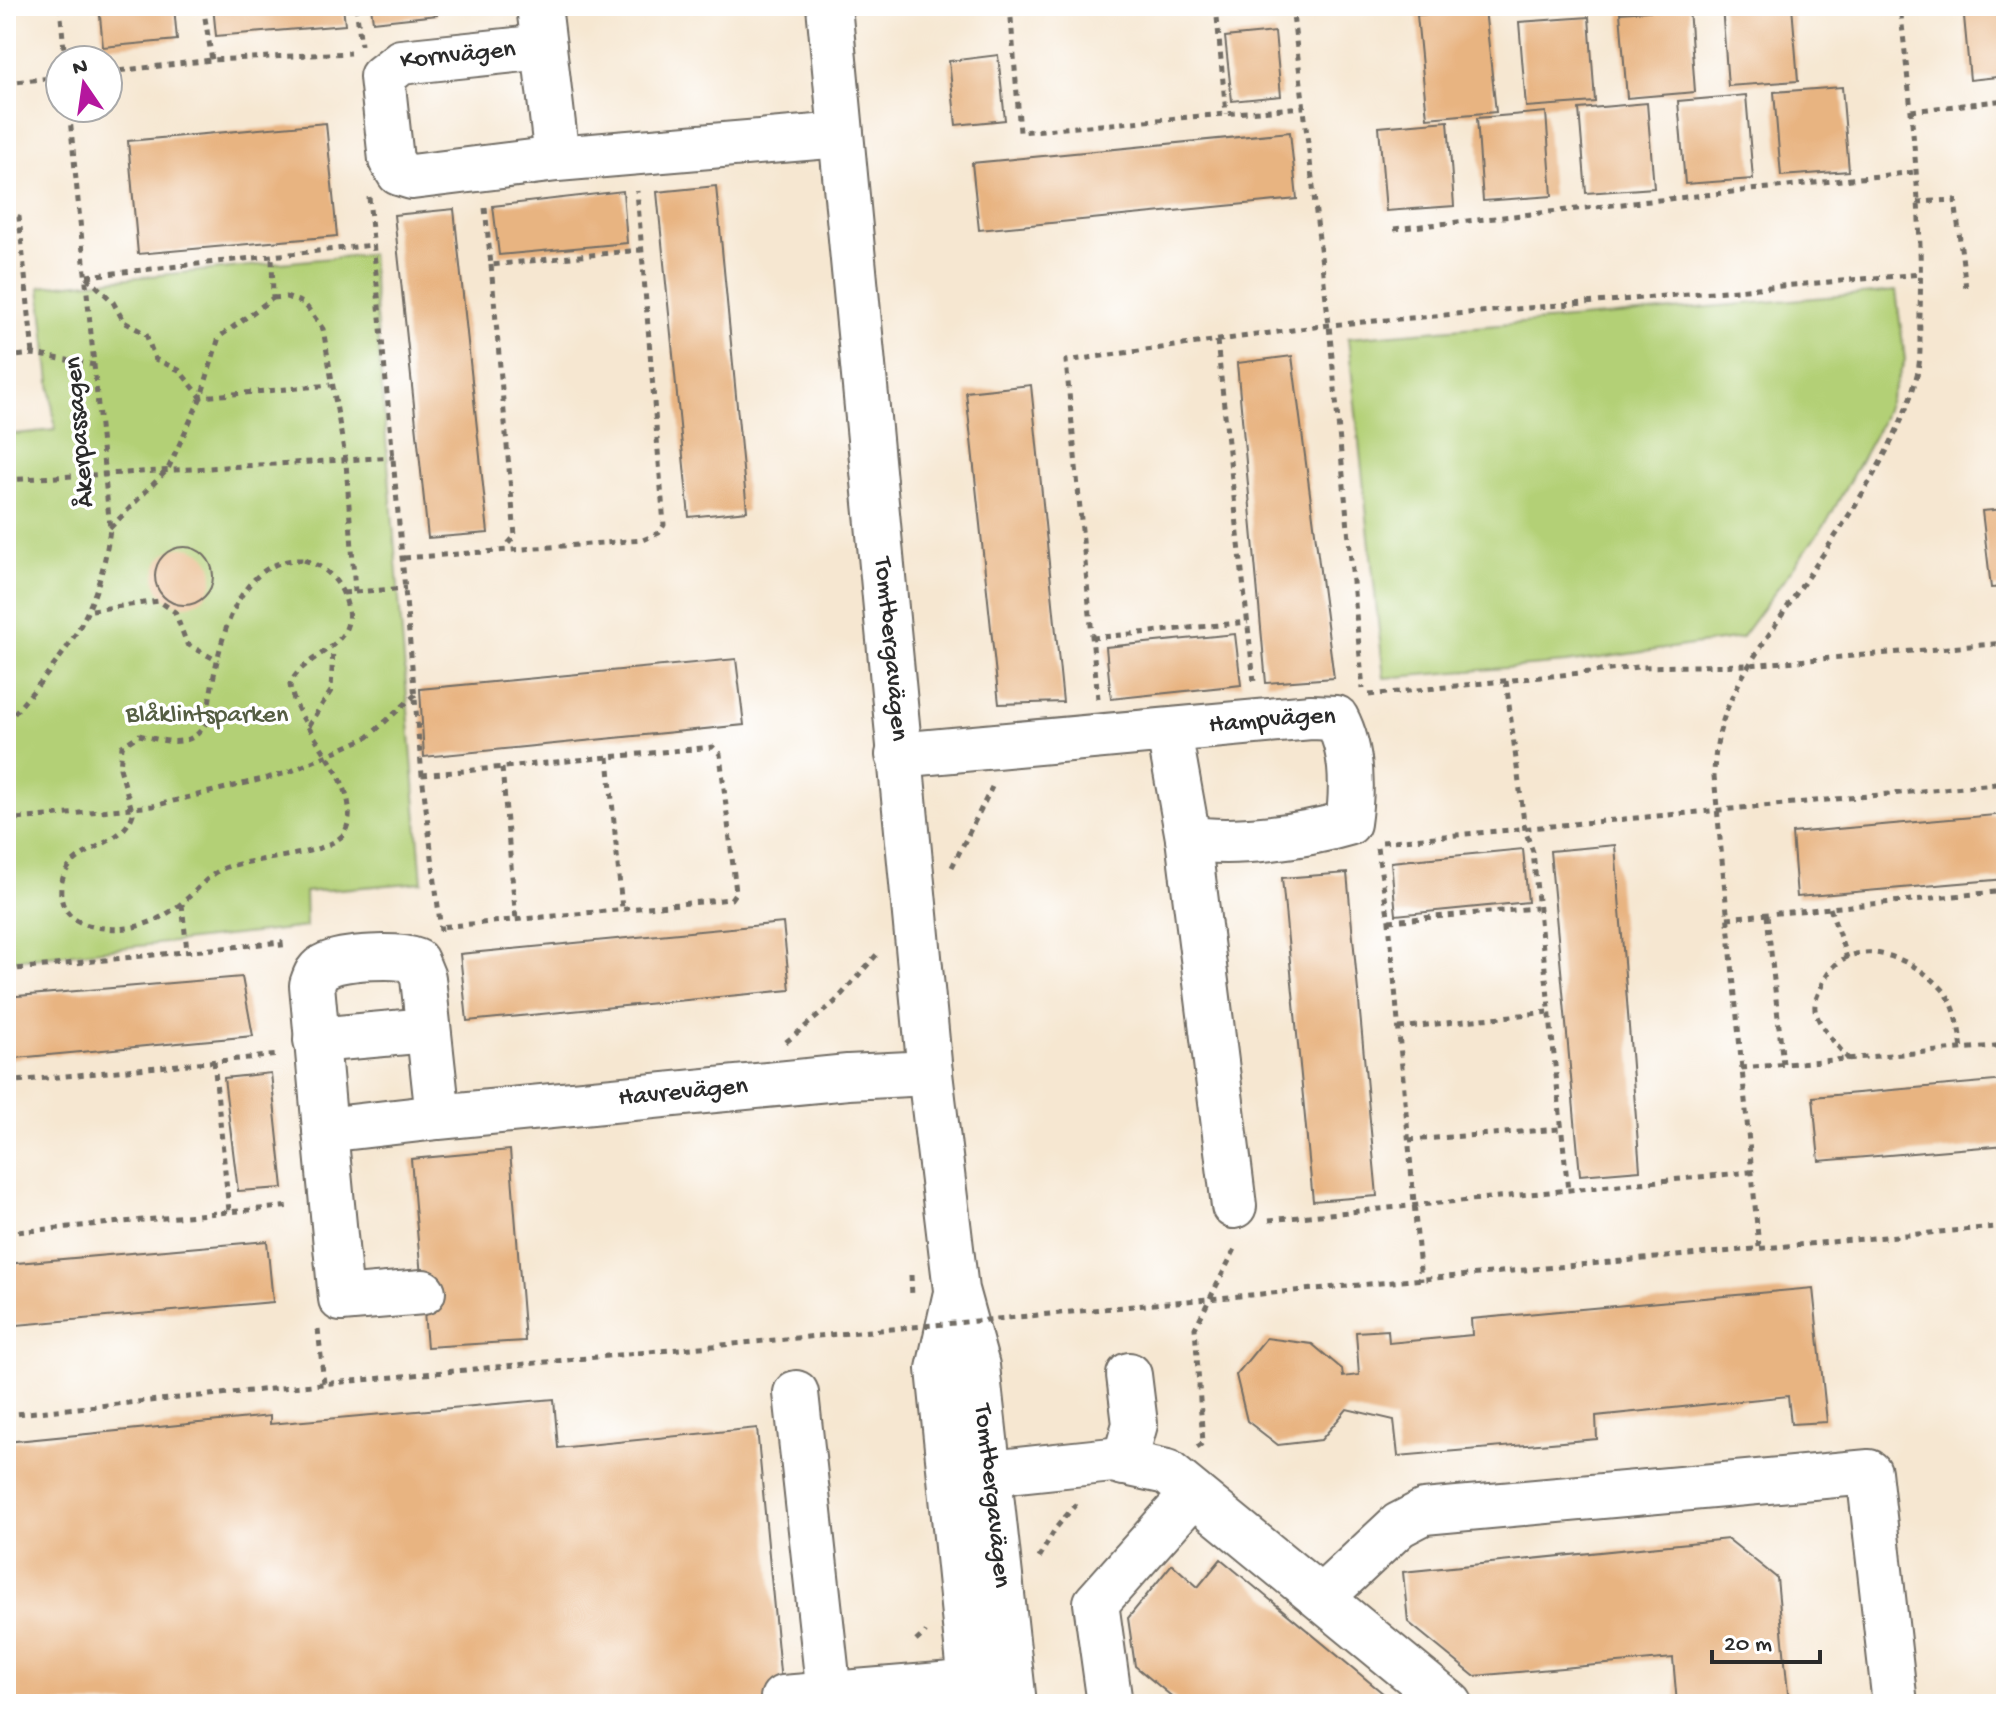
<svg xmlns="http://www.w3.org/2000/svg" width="2012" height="1710" font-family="'Gochi Hand',sans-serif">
	<rect width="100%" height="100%" fill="#fff"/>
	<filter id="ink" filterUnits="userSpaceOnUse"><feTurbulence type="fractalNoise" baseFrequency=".0125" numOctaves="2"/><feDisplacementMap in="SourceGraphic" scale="16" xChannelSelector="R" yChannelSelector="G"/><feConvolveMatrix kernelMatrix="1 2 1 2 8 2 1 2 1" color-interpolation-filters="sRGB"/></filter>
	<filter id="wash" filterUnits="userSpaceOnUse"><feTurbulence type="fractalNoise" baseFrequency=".006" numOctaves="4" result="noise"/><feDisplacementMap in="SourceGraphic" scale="32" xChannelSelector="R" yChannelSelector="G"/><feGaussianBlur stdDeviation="1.8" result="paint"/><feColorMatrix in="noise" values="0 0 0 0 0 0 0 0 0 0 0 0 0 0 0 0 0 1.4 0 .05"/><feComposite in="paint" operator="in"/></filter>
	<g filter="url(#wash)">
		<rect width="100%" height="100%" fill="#f6e7d1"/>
		<g fill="#b3d076" stroke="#6f7e50" stroke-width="2">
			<path d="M371 254 422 882 305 892 306 927 6 961V435L55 430 40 287Z"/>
			<path d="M1896 291 1905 360 1880 425 1828 520 1741 638 1566 663 1384 678 1348 338Z"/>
		</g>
		<g id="blocks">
			<g fill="#e8b481">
				<path d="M99 6H174L177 40 103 47Z"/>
				<path d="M213 6H343L345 25 216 36Z"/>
				<path d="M371 6H436L437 15 373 22Z"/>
				<path d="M1722 6H1792L1798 81 1728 86Z"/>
				<path d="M1963 6H2006V76L1970 80Z"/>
				<path d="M1689 8 1695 92 1627 98 1620 13Z"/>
				<path d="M1485 9 1496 112 1427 118 1417 15Z"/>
				<path d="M1589 17 1595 102 1526 107 1519 22Z"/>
				<path d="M1275 32 1281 96 1232 101 1225 37Z"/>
				<path d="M998 55 1005 120 956 125 949 61Z"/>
				<path d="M1842 87 1849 171 1781 176 1774 92Z"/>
				<path d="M1746 95 1753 179 1685 184 1678 101Z"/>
				<path d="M1647 103 1654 188 1586 193 1579 109Z"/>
				<path d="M1546 112 1552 196 1483 201 1477 118Z"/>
				<path d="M1448 121 1454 206 1386 211 1379 127Z"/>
				<path d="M326 123 337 236 138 254 128 141Z"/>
				<path d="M1290 132 1297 199 979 230 972 163Z"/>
				<path d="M716 186 747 511 689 517 657 192Z"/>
				<path d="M623 191 627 243 499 255 493 206Z"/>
				<path d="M454 209 488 533 428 538 394 215Z"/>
				<path d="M1292 356 1334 678 1266 683 1237 363Z"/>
				<path d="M1031 385 1063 702 999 704 966 392Z"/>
				<path d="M2006 509V587L1991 588 1982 511Z"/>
				<circle cx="184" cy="576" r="29"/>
				<path d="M1235 634 1241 685 1111 699 1106 647Z"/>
				<path d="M736 659 744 725 424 757 420 689Z"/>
				<path d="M2006 814V879L1797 897 1792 833Z"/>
				<path d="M1615 845 1640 1170 1580 1175 1550 851Z"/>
				<path d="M1523 849 1528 902 1396 915 1391 862Z"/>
				<path d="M1347 873 1377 1196 1313 1201 1282 878Z"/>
				<path d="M783 923 790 990 467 1021 460 954Z"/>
				<path d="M242 977 253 1036 6 1059V997Z"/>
				<path d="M271 1073 283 1188 238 1191 224 1078Z"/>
				<path d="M2006 1080V1145L1819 1161 1813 1097Z"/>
				<path d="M510 1150 525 1341 427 1347 411 1159Z"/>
				<path d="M267 1241 273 1302 6 1326V1264Z"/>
				<path d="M1813 1288 1827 1422 1791 1424 1788 1396 1596 1416 1597 1439 1398 1456 1394 1420 1347 1409 1321 1440 1278 1445 1247 1421 1236 1375 1266 1338 1312 1344 1342 1369 1343 1377 1359 1375 1356 1332 1388 1330 1389 1343 1472 1335 1471 1319Z"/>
				<path d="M554 1399 558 1448 757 1428 783 1704H6V1442L270 1416V1424Z"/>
				<path d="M1728 1539 1777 1578 1789 1704H1677L1673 1658 1474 1676 1408 1622 1403 1572Z"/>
				<path d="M1221 1559 1396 1704H1181L1135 1666 1128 1618 1172 1564 1198 1587Z"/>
			</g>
		</g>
	</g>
	<g filter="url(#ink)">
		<use href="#blocks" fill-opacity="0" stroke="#726d65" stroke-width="2"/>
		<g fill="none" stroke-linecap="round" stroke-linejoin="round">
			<defs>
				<g id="minor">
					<path d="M539 6 544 47"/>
					<path id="s1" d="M829 6 930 1073 956 1290 977 1366 1014 1704"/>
					<path id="s2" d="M557 159 412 177 399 173 391 160 382 77 401 62 544 47 557 159 841 135"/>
					<path id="s3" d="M898 755 1311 717 1336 718C1353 750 1353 788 1348 823 1304 836 1233 846 1188 838L1169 732"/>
					<path d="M1188 838 1234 1206"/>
					<path d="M316 1040 428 1030"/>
					<path id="s4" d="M438 1117 325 1130 312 985C315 976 317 969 327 965 344 957 398 954 416 961L423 978 438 1117 848 1077 930 1073"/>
					<path d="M325 1130 341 1299 423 1292"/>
					<path d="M955 1297 939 1369 973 1704"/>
					<path d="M796 1393 830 1704"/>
					<path d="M1124 1463 1135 1424 1129 1375"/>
					<path d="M952 1477 1112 1460 1167 1472 1450 1704"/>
					<path d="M1322 1597 1399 1525 1424 1512 1869 1472 1895 1704"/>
					<path d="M783 1698 1001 1680"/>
					<path d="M1110 1704 1096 1603 1193 1494"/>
				</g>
			</defs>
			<use href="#minor" stroke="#726d65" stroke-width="48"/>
			<g stroke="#726d65" stroke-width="5" stroke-dasharray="6 6" stroke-linecap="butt">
				<path d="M60 6 65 60"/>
				<path d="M203 6 212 60"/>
				<path d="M356 6 361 45"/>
				<path d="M1010 6 1020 132 1304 107"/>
				<path d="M1216 6 1226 114"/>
				<path d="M1292 6 1329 325 1363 689"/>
				<path d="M1406 10 1452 6"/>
				<path d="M108 72 212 60 350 53"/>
				<path d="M6 83 60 77"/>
				<path d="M1911 111 2006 100"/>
				<path d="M369 197 422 775 441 931"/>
				<path d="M1917 202 1955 200 1966 288"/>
				<path d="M485 208 491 265 640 250"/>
				<path d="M6 213 19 217 33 354"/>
				<path d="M1394 229 1915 172"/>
				<path d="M491 265 515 536 505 547"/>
				<path d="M87 276 373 245"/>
				<path d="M87 277 113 302 124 322 146 334 155 359 179 370 201 397 330 385"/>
				<path d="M273 298 286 297 304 303 323 329 346 462 355 592"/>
				<path d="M1217 341 1254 682"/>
				<path d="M6 357 33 354 95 365"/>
				<path d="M6 480 394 457"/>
				<path d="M110 528 168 469 201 397 219 337 273 298 272 257"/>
				<path d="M404 558 643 540 659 533 664 525 637 191"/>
				<path d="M304 560C321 565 334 575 342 591 369 649 304 649 290 685 297 733 369 785 344 834 323 857 258 857 227 867 213 872 203 883 193 893 163 922 130 936 88 925 73 921 63 912 61 896 57 845 121 852 133 814L120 768 122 746 139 735C165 741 191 750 206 723 215 666 228 556 304 560Z"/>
				<path d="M343 593 406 588"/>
				<path d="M92 610 159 601 175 612 187 644 218 661"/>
				<path d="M1092 638 1248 622"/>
				<path d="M2002 643 2006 681"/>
				<path d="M1506 681 1525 830 1533 852 1568 1191"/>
				<path d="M1369 695 1638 667 1749 665 2006 643"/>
				<path d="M1098 699 1066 361 1329 325 1921 274"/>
				<path d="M6 723C63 656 98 620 110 529L69 108"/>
				<path d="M308 726 331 691 333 649"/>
				<path d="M608 757 622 909"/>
				<path d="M502 768 516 920"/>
				<path d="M422 775 713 747 720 754 736 892 731 899 440 927"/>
				<path d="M6 820 153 806 287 773 368 737 416 694"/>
				<path d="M1382 842 2006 783"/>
				<path d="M1377 848 1389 921 1421 1281"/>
				<path d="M952 867 992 787"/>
				<path d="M182 904 187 951"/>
				<path d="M1830 908 1847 958"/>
				<path d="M1767 915 1783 1064"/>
				<path d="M1727 918 2006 891"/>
				<path d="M1389 921 1536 908"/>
				<path d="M6 970 281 942 282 953"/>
				<path d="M1399 1028 1549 1012"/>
				<path d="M786 1042 835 1002 879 952"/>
				<path d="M1849 1060C1839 1047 1817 1025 1815 1009 1814 1000 1819 993 1822 985 1845 929 1914 956 1944 991 1957 1007 1959 1030 1962 1049"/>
				<path d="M214 1061 229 1211"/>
				<path d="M1741 1068 2006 1045"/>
				<path d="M6 1082 279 1055"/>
				<path d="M1409 1140 1560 1129"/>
				<path d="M1269 1220 1750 1172"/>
				<path d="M6 1233 292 1206"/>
				<path d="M1759 1247 1714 776C1715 709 1748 666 1784 612 1829 544 1897 454 1917 375 1922 357 1919 334 1920 315 1923 212 1911 108 1900 6"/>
				<path d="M911 1275 912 1297"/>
				<path d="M1282 1292 2006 1226"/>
				<path d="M318 1329 324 1383"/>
				<path d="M6 1415 638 1353"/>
				<path d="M1197 1447 1203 1443 1195 1328 1236 1247"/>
				<path d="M1039 1558 1055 1529 1076 1504"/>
				<path d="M916 1641 926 1632"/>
			</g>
			<use href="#minor" stroke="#fff" stroke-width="44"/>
			<path stroke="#726d65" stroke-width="5" stroke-dasharray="6 6" stroke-linecap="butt" d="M638 1353 1282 1292"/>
		</g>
	</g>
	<g text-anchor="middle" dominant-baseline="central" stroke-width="7" stroke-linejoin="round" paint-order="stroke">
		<g font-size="26" fill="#2b2b2b" stroke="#fff">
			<text stroke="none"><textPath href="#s2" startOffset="340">Kornvägen</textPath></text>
			<text transform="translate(81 432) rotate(-95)">Åkerpassagen</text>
			<text stroke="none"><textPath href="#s1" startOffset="646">Tomtbergavägen</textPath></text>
			<text stroke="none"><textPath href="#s3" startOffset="376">Hampvägen</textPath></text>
			<text stroke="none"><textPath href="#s4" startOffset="780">Havrevägen</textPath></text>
			<text stroke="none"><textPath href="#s1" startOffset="1500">Tomtbergavägen</textPath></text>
		</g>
		<g font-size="26" fill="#545d42" stroke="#fff">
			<text x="207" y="716">Blåklintsparken</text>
		</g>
	</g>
	<rect width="2012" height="1710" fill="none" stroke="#fff" stroke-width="32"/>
	<g transform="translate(84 84) rotate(347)"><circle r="38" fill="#ffffff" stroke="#aaaaaa" stroke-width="2"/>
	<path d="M0-6L14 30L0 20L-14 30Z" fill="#b5179e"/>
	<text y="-12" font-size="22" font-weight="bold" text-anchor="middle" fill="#2b2b2b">N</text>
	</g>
	<path d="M1712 1650v12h108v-12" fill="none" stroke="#2b2b2b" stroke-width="4"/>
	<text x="1724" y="1650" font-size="24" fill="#2b2b2b" stroke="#ffffff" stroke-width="6" paint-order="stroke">20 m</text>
</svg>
